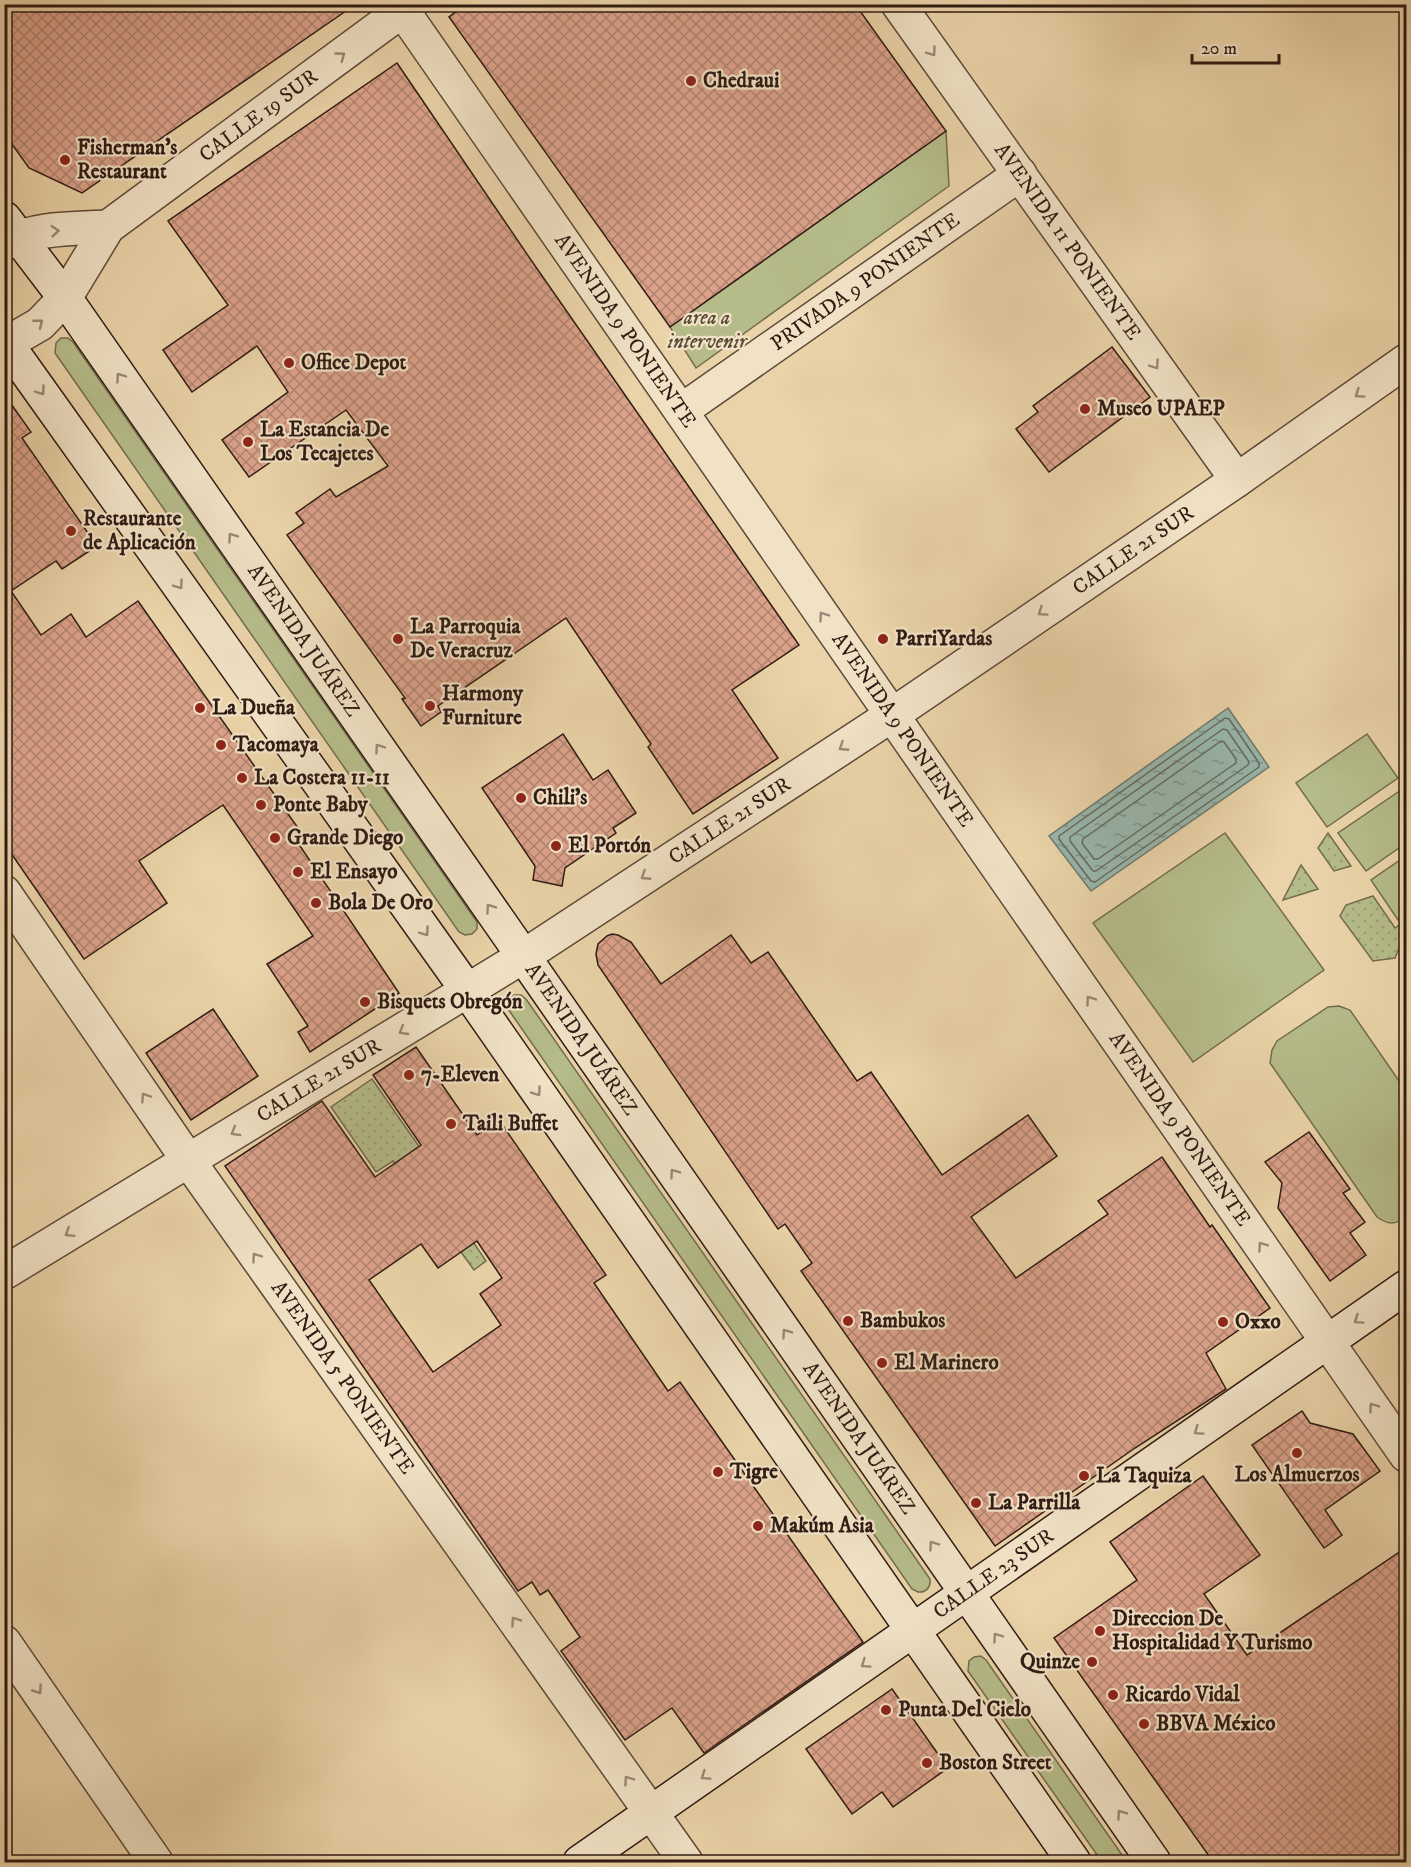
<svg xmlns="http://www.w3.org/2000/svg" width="1411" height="1867" font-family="'IM FELL DW Pica',serif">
	<defs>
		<pattern id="grass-dots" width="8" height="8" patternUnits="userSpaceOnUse" patternTransform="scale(1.5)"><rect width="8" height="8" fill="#b5bc89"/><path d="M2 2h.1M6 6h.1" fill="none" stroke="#9ca175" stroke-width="1.8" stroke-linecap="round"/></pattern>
		<pattern id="water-ripples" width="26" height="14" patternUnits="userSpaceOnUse" patternTransform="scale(1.5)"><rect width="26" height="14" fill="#98b7ad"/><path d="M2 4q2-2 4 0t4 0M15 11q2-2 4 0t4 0" fill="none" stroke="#7c948c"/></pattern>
		<pattern id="building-cross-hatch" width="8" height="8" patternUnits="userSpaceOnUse" patternTransform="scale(1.5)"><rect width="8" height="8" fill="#dba28a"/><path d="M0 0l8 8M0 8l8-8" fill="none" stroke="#b28370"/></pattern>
	</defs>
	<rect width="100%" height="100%" fill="#ead3a8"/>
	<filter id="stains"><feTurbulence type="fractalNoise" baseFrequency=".00333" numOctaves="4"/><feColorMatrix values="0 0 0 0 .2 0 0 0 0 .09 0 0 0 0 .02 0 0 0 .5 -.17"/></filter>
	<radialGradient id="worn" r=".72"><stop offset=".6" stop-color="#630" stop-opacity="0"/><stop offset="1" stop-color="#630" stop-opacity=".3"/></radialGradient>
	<g fill="url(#grass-dots)" stroke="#726c4e" stroke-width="1.5">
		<path d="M1328 833 1351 866 1334 871 1318 848Z"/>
		<path d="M1301 865 1318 889 1283 900Z"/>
		<path d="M1373 896 1395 928 1406 920V935L1404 936 1395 958 1373 961 1340 916 1346 905Z"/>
		<path d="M372 1079 473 1224 465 1230 486 1261 474 1270C448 1233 419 1199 393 1161L376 1172 331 1107Z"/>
	</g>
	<g fill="#b5bc89" stroke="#726c4e" stroke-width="1.5">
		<path d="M946 131 949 186 696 368 670 327Z"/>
		<path d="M61 338H68L73 342 477 922V929L472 934 465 935 459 932 55 353 56 343Z"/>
		<path d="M1367 734 1398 778 1327 827 1296 783Z"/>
		<path d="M1404 788 1406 792V843L1366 871 1338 833Z"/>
		<path d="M1225 833 1324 970 1193 1062 1093 923Z"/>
		<path d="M1406 856V914L1398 920 1371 880Z"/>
		<path d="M514 995H521L526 999 930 1579C931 1587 926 1593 918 1592L912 1589 508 1009V1000Z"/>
		<path d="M1339 1006 1350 1010 1406 1091V1217C1395 1225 1388 1225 1377 1217L1270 1063 1272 1050 1277 1041 1328 1007Z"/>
		<path d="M981 1656 986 1660 1127 1862H1102L968 1671 969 1661 974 1657Z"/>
	</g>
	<path fill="url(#water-ripples)" stroke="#6e7970" stroke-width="1.5" d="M1228 708 1269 767 1091 891 1049 836Z"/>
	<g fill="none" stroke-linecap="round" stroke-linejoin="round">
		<g stroke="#646960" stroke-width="1.5">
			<path d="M1225 718 1229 719 1259 763V767L1095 882 1091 881 1059 839V836Z"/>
			<path d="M1223 729 1227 730 1249 762 1248 765 1096 871H1093L1070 841V837Z"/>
			<path d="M1221 741 1224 742 1236 759V763L1098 859H1094L1082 843 1083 839Z"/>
		</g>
	</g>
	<g fill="url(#building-cross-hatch)" stroke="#301b14" stroke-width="1.5" fill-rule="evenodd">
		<path d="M4 4H356L82 193 29 168 4 133Z"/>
		<path d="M466 4H855L946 131 670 327 449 17Z"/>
		<path d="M397 63 531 260 799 645 732 690 778 758 693 814 648 747 651 744 566 618 438 706 441 712 421 726 402 699 405 698 287 535 304 523 296 513 330 489 336 497 388 466 346 410 249 477 222 440 288 392 257 346 192 392 163 350 228 305 168 221Z"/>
		<path d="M1112 347 1150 397 1049 472 1016 429 1038 412 1033 406Z"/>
		<path d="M4 394 31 432 22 438 97 546 62 569 56 561 11 591 41 635 71 614 86 637 138 601 303 835 296 840 399 993 310 1052 298 1032 308 1026 267 964 313 936 223 805 139 861 167 903 84 959 4 843Z"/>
		<path d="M563 734 593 780 608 770 636 813 613 828 616 833 565 868 562 886 533 880 535 866 482 788Z"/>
		<path d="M612 934 618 935 631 942 661 984 731 935 751 963 768 952 857 1081 871 1072 942 1175 1028 1115 1057 1156 971 1217 1016 1278 1108 1214 1098 1201 1162 1157 1210 1227 1212 1225 1270 1308 1206 1353 1226 1389 1135 1448 995 1546 801 1271 812 1263 785 1224 778 1229 598 965 596 954 598 944 607 936Z"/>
		<path d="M213 1009 258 1076 191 1120 146 1053Z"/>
		<path d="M416 1047 477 1135 499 1120 606 1275 594 1283 668 1391 680 1382 863 1642 704 1753 672 1708 625 1740 561 1651 580 1637 548 1590 540 1595 532 1582 518 1591 225 1166 322 1101 375 1177 421 1145 373 1075ZM477 1241 502 1278 480 1294 501 1325 433 1372 369 1280 421 1244 438 1268Z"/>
		<path d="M1309 1132 1350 1189 1343 1193 1365 1222 1350 1233 1366 1255 1330 1281 1278 1208 1282 1183 1265 1162Z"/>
		<path d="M1302 1411 1310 1423 1353 1434 1380 1471 1325 1510 1342 1535 1324 1548 1252 1445Z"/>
		<path d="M1203 1476 1260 1555 1204 1594 1247 1655 1407 1547V1863H1214L1054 1638 1137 1580 1110 1542Z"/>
		<path d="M892 1689 948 1768 893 1807 882 1792 852 1814 806 1749Z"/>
	</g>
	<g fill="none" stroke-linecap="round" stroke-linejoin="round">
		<defs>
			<g id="minor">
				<path id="s1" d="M398 4 1406 1455"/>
				<path id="s2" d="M898 4 1237 480"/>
				<path d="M4 244C35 227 74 229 108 227"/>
				<path id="s3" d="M4 345 40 324 65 298 108 227 411 4"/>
				<path id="s4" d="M681 411 1020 174"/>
				<path id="s5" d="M4 892 188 1160 686 1862"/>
				<path id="s6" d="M4 1273 524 956 892 715 1237 480 1406 361"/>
				<path d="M4 1642 156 1862"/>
			</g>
			<g id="secondary">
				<path id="s7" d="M4 218 65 298 1154 1862"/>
				<path d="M4 340 467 990 1074 1862"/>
				<path id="s8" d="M580 1862 1406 1287"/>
			</g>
		</defs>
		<use href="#minor" stroke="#5e4939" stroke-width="36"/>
		<use href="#secondary" stroke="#301b14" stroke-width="36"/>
		<use href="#minor" stroke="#f1e2c6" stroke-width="33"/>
		<use href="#secondary" stroke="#f1e2c6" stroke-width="33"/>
	</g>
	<defs><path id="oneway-chevron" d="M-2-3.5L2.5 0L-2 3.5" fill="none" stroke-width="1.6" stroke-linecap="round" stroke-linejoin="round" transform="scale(1.5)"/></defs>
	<g stroke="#9a8876">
		<use href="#oneway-chevron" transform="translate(932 52) rotate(54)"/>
		<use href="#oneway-chevron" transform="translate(341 56) rotate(-36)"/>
		<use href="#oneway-chevron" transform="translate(55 231) rotate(-5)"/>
		<use href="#oneway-chevron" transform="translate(39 323) rotate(-39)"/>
		<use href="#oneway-chevron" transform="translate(1155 365) rotate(55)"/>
		<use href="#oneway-chevron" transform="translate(120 377) rotate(-125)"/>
		<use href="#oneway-chevron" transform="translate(41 391) rotate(55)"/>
		<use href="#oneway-chevron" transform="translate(1359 394) rotate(145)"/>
		<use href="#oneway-chevron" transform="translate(232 537) rotate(-125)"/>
		<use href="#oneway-chevron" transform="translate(179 585) rotate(55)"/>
		<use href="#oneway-chevron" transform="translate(1042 612) rotate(146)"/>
		<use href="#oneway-chevron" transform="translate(823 616) rotate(-125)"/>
		<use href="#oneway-chevron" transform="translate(843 747) rotate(147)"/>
		<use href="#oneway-chevron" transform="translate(379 748) rotate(-125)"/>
		<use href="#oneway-chevron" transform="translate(645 876) rotate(147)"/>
		<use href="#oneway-chevron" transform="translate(490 908) rotate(-125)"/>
		<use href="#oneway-chevron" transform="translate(425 932) rotate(55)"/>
		<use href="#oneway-chevron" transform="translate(1090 1000) rotate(-125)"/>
		<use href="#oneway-chevron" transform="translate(403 1031) rotate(149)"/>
		<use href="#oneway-chevron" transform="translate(537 1092) rotate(55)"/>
		<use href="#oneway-chevron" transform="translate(145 1097) rotate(-124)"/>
		<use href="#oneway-chevron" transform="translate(235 1132) rotate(149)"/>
		<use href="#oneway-chevron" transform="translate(674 1173) rotate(-125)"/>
		<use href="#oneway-chevron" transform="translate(69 1233) rotate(148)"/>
		<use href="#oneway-chevron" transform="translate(1262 1246) rotate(-125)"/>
		<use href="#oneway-chevron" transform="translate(256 1257) rotate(-125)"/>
		<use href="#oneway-chevron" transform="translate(1358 1320) rotate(146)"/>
		<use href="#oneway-chevron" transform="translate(786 1333) rotate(-125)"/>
		<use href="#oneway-chevron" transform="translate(1373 1407) rotate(-125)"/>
		<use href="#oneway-chevron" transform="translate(1198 1431) rotate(145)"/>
		<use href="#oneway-chevron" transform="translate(933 1545) rotate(-125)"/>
		<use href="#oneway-chevron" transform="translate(515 1621) rotate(-125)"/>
		<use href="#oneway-chevron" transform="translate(997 1637) rotate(-125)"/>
		<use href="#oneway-chevron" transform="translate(865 1664) rotate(145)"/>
		<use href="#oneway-chevron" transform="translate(38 1690) rotate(56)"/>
		<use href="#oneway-chevron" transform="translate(705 1776) rotate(145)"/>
		<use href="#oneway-chevron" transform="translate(628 1780) rotate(-125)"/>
		<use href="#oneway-chevron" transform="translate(1121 1814) rotate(-125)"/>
	</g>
	<g fill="#8f2418" stroke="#f1e2c6" stroke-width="2">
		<circle cx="691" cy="81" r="6"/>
		<circle cx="65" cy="160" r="6"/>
		<circle cx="289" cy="363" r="6"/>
		<circle cx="1085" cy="409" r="6"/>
		<circle cx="248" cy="442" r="6"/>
		<circle cx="71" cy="531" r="6"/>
		<circle cx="398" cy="639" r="6"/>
		<circle cx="883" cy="639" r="6"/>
		<circle cx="430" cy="706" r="6"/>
		<circle cx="200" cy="708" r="6"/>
		<circle cx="221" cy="745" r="6"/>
		<circle cx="242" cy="778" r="6"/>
		<circle cx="521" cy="798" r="6"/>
		<circle cx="261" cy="805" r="6"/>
		<circle cx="275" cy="838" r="6"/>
		<circle cx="556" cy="846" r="6"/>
		<circle cx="298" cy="872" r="6"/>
		<circle cx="316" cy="903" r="6"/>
		<circle cx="365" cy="1002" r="6"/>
		<circle cx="409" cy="1075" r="6"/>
		<circle cx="451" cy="1124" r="6"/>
		<circle cx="848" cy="1321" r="6"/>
		<circle cx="1223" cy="1322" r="6"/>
		<circle cx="882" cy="1363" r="6"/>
		<circle cx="1297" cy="1453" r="6"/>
		<circle cx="718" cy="1472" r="6"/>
		<circle cx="1084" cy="1476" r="6"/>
		<circle cx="976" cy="1503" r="6"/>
		<circle cx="758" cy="1526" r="6"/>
		<circle cx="1100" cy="1631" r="6"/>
		<circle cx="1092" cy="1662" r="6"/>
		<circle cx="1113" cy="1695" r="6"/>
		<circle cx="886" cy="1710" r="6"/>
		<circle cx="1144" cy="1724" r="6"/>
		<circle cx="927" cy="1763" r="6"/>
	</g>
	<g text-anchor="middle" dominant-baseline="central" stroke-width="4.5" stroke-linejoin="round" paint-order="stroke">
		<g font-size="21" font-weight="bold" fill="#301b14" stroke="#f1e2c6" text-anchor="start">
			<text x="703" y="81">Chedraui</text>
			<text x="77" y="148">Fisherman’s<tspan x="77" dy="24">Restaurant</tspan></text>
			<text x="301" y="363">Office Depot</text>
			<text x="1097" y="409">Museo UPAEP</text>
			<text x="260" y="430">La Estancia De<tspan x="260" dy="24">Los Tecajetes</tspan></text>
			<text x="83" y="519">Restaurante<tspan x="83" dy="24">de Aplicación</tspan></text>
			<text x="410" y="627">La Parroquia<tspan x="410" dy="24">De Veracruz</tspan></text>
			<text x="895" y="639">ParriYardas</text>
			<text x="442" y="694">Harmony<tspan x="442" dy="24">Furniture</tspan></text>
			<text x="212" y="708">La Dueña</text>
			<text x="233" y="745">Tacomaya</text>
			<text x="254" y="778">La Costera 11-11</text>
			<text x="533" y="798">Chili's</text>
			<text x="273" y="805">Ponte Baby</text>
			<text x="287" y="838">Grande Diego</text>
			<text x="568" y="846">El Portón</text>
			<text x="310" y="872">El Ensayo</text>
			<text x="328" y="903">Bola De Oro</text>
			<text x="377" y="1002">Bisquets Obregón</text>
			<text x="421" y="1075">7-Eleven</text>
			<text x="463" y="1124">Taili Buffet</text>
			<text x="860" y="1321">Bambukos</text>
			<text x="1235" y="1322">Oxxo</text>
			<text x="894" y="1363">El Marinero</text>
			<text x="730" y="1472">Tigre</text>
			<text x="1297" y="1475" text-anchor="middle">Los Almuerzos</text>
			<text x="1096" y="1476">La Taquiza</text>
			<text x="988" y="1503">La Parrilla</text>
			<text x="770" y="1526">Makúm Asia</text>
			<text x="1112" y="1619">Direccion De<tspan x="1112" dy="24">Hospitalidad Y Turismo</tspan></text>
			<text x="1080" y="1662" text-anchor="end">Quinze</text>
			<text x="1125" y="1695">Ricardo Vidal</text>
			<text x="898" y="1710">Punta Del Cielo</text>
			<text x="1156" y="1724">BBVA México</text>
			<text x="939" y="1763">Boston Street</text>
		</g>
		<g font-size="21" fill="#301b14" stroke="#f1e2c6">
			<text stroke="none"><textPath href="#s3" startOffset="348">CALLE 19 SUR</textPath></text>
			<text stroke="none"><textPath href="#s2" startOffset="292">AVENIDA 11 PONIENTE</textPath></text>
			<text stroke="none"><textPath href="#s4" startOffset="225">PRIVADA 9 PONIENTE</textPath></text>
			<text stroke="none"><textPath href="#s1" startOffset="398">AVENIDA 9 PONIENTE</textPath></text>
			<text stroke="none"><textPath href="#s6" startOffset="1341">CALLE 21 SUR</textPath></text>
			<text stroke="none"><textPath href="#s7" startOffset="518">AVENIDA JUÁREZ</textPath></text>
			<text stroke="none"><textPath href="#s1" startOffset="884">AVENIDA 9 PONIENTE</textPath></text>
			<text stroke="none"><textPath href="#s6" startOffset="855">CALLE 21 SUR</textPath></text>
			<text stroke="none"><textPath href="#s7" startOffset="1004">AVENIDA JUÁREZ</textPath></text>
			<text stroke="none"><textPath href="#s6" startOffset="369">CALLE 21 SUR</textPath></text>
			<text stroke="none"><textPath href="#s1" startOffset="1370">AVENIDA 9 PONIENTE</textPath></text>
			<text stroke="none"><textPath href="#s5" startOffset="592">AVENIDA 5 PONIENTE</textPath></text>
			<text stroke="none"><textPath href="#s7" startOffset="1490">AVENIDA JUÁREZ</textPath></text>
			<text stroke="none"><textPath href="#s8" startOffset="504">CALLE 23 SUR</textPath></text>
		</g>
		<g font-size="21" font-style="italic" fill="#584b37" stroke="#f1e2c6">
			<text x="707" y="318">area a<tspan x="707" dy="24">intervenir</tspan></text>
		</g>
	</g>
	<rect width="1411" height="1867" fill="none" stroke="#ead3a8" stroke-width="24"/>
	<rect x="6" y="6" width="1399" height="1855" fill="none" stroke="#301b14" stroke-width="3"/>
	<rect x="12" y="12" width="1387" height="1843" fill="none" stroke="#301b14" stroke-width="1.5"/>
	<path d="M1192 54v9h87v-9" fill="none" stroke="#301b14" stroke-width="3"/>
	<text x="1201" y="54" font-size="18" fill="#301b14" stroke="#f1e2c6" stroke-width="4.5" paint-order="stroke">20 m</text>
	<rect width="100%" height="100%" filter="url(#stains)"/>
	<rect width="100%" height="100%" fill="url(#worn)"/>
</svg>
